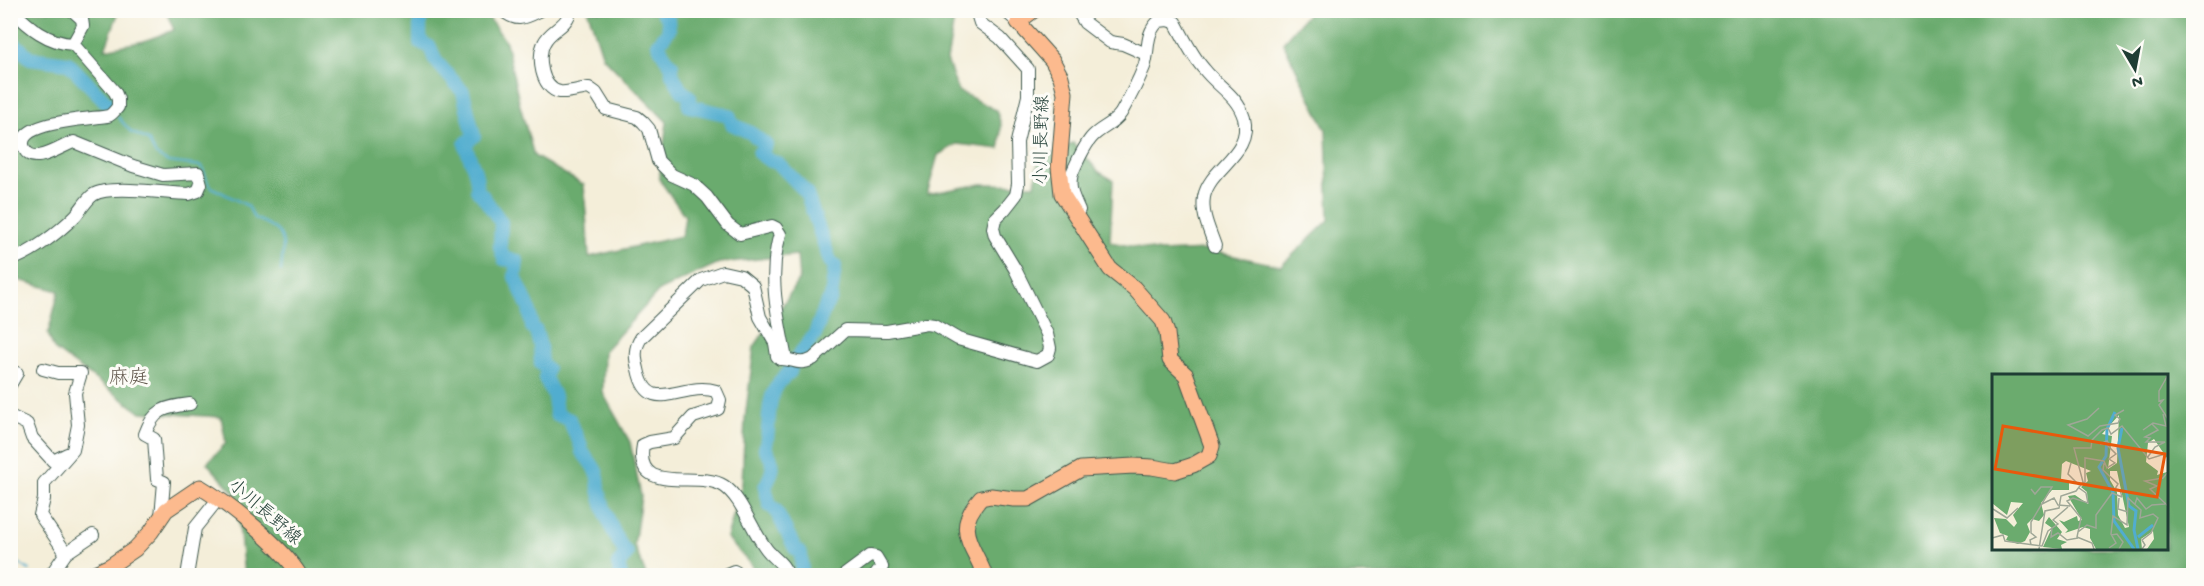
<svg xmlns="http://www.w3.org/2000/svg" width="2204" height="586" font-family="'Gochi Hand','Klee One',sans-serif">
	<rect width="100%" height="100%" fill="#fdfcf7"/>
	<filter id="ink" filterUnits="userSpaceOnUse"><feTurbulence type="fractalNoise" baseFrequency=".0167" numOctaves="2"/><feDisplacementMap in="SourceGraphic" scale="12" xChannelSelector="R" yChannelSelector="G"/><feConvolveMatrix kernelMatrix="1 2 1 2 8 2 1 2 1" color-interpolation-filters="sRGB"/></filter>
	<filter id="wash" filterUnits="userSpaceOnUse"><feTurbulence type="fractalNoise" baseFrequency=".008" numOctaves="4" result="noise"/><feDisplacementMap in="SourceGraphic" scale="24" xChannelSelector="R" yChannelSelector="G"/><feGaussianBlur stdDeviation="1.35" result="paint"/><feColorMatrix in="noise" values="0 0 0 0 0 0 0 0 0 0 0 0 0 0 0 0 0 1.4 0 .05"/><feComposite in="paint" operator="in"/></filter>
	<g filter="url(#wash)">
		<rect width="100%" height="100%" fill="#f4eed9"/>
		<path fill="#6bab6e" stroke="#457451" stroke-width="1.5" fill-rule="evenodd" d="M11 11H115L118 14 105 49 144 41 174 30 166 11H484L506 42 519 102 534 156 584 185 589 257 682 236 685 216 659 179 667 122 603 57 588 11H970L954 19 947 60 958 91 996 110 1001 124 1000 149 957 144 938 155 927 194 981 184 1035 185 1038 162 1073 143 1099 172 1113 180 1110 242 1161 252 1206 250 1281 266 1329 220 1326 130 1283 42 1309 12 1306 11H2193V575H754L752 566 727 538 742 484 745 419 754 347 786 300 799 279 797 255 719 263 660 290 604 351 603 393 630 442 641 496 634 545 646 575H244L236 495 207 463 226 443 221 417 140 412 54 349 48 334 59 291 11 278ZM1994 376H2166V548H1994Z"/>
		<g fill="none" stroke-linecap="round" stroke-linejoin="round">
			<g stroke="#51adcf" stroke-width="2">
				<path d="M107 103 109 106"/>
				<path d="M118 117 131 132 148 140 156 155 168 162 202 166 208 183 213 188 248 206 254 218C288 232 284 237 281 271"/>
				<path d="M10 557 29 570"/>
			</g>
			<g stroke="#51adcf" stroke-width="14">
				<path d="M412 10 420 18V42L430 47 435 60 463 92 474 136 465 144C469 159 479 174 477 190L482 195 501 222 500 247 504 259 517 261 515 277 529 308 532 327 536 331 540 346 541 364 547 369 545 378 554 396 556 414 570 420C573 433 581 440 582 452 587 457 595 468 597 474 599 479 598 484 599 489 603 509 614 538 627 554L618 564 621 576"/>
				<path d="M661 10 668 19 669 30 658 44 667 60 672 65V74L682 91 690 97 689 106 729 115 732 124 751 133 766 145 759 153 770 161 778 163 806 192 830 261 835 266 831 298 825 307 815 334 791 366 790 372C761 394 773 420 765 449 777 465 773 471 765 487L770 506 775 509 795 548 801 554 802 576"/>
				<path d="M10 39 30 58 68 63 107 103"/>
			</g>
		</g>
	</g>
	<g filter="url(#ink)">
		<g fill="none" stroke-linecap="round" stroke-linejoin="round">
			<defs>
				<g id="minor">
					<path d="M72 10 82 19 83 26 73 44"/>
					<path d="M502 10C517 23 524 18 540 10"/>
					<path d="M567 10 569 15C564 28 550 30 544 43 537 56 541 89 560 92 568 93 580 89 589 88L596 93 606 109 637 117 643 122 649 129 658 161 672 175 694 185 707 197 728 225 740 234 772 226 776 228 780 234C768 274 777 314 785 354"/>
					<path d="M1004 10 1018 22"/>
					<path d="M1077 10 1085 23 1110 42 1123 44 1146 54"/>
					<path d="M1079 210C1073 197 1067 186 1073 171 1077 162 1086 143 1093 136 1102 127 1114 124 1121 113 1129 99 1138 82 1144 67 1150 51 1144 34 1159 21L1168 20 1175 22C1184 38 1192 56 1204 69 1218 87 1237 95 1244 118 1253 154 1210 167 1204 197 1201 214 1210 231 1215 246"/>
					<path d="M10 260C31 254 60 231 75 216 81 210 86 200 93 195 110 184 167 194 189 194L198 191 201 184 198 173 163 175 133 166 74 142C62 145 33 168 24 148 12 121 95 119 108 116 112 115 115 110 118 107V99L115 92 73 44C48 43 29 27 12 10"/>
					<path d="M43 369 58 373H81L75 393 78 425 73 450 44 483V499L40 515 66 553 50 576"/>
					<path d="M10 385 17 373"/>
					<path d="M10 416 27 424 32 438 53 461 67 454"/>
					<path d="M161 517 164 482 157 479 154 439 145 434C154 409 165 407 190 404"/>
					<path d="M66 553 93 535"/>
					<path d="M187 576 195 528 219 498"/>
					<path d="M722 576 734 571 743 576"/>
					<path d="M788 576C784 562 772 558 765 547 752 530 741 497 724 486 698 469 633 498 643 445L650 442 674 438 693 417 718 409 720 400 716 391C682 380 648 419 638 369 635 357 634 349 641 338L701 280 723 272 741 276 753 286 760 317 775 343 777 356 780 359C794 358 797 367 813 359L845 330 887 331 927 324 934 325 958 339 1029 359 1037 361 1048 355 1050 348 1047 334 1015 269 995 236 993 228 995 219 1005 209 1016 195 1018 184 1017 142 1028 96V69L1000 38 980 23 976 10"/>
					<path d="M843 576 870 556 876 557 882 567 875 576"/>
				</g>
				<g id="major">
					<path d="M88 576 110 566 135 549 151 532 166 510 200 487C229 504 283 547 300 576"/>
					<path d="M985 576C973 543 952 531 981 498L991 496 1014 499H1028L1081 469 1134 466 1152 467 1175 471 1193 465 1209 456 1212 446 1186 375 1170 360 1167 333 1163 321 1134 288 1110 269 1062 194 1059 167 1065 93 1061 77 1052 60 1018 22 1034 10"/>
				</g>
			</defs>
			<use href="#minor" stroke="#3f584d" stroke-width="14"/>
			<use href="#major" stroke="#3f584d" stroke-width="17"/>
			<use href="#minor" stroke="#fff" stroke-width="12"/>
			<use href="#major" stroke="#fcba8e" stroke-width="15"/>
		</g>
	</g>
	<g text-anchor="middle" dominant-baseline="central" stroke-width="6" stroke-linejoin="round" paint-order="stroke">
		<g font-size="18" fill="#1f3d34" stroke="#fdfcf7">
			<text transform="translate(1043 140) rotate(-89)">小川長野線</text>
			<text transform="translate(264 513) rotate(41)">小川長野線</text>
		</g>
		<g font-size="20" fill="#63594e" stroke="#fdfcf7">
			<text x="129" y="379">麻庭</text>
		</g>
	</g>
	<g transform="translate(1992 374)">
		<rect width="176" height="176" fill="#f4eed9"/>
		<path d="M0 0H175V84L162 65 156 69 154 88 166 97 165 101 175 98V175H155L162 165 161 157 149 165 150 175H104L98 164V155L91 153 73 159 76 156 67 146 72 148 85 142 86 147 90 146 76 122 83 121 96 130 95 118 89 113 96 107 94 99 99 97 74 87 70 90 69 105 77 109V116H60L49 129 52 141 47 147 40 145 35 150 38 158 33 167 26 170 14 166 16 162 8 159 2 144 14 145 22 153 25 149 21 141 31 129 19 128 15 141 0 129ZM127 41 125 89 116 95 120 62 110 60ZM118 97H125L137 153 133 154 126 141 125 118 118 106ZM57 143 70 158 65 165 75 168 69 171 70 175 51 173 60 154 53 149Z" fill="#6bab6e" fill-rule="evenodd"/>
		<path fill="none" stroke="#51adcf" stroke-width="3" d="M123 38 115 55 114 82 107 93 121 118 122 147 142 175M130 54 126 74 137 132 144 137 142 156 146 175M146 163 161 151"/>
		<path fill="none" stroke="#9fa797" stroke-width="1.5" d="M176 1 167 17V27L171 26 167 31 176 45M107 34 95 45 76 51 96 62 108 52 126 49 128 45 123 41 132 36M151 56 161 49 174 52 171 40M155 84 163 73 173 68H154L158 64 153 63 166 56 160 50M112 87 115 94 123 89 117 85 124 80 114 70H108L115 67 119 72M79 89 76 100 87 111M112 89 111 96 126 110 123 115 128 116 130 123M176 98 171 104 153 107 165 112 158 115 176 132M91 108 93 110V84L112 87M87 114 94 119 96 129 81 124 75 127 89 144 85 163 100 169 102 175M127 124 126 135 136 138M50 130 62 124 66 131 78 132M143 130 145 124 154 135 160 131 173 130M1 135 15 144 26 134M60 154 59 163 66 159 75 166 86 164M86 158 95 151 104 154V141L120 119 130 123M119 161 125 160 131 168 127 175M0 164 11 161 13 167 50 172 56 157 66 150 61 146 76 133M39 171 38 166 44 163 39 159V148L60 113H49L43 120 39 115M117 174 124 169 119 160 121 142 135 151 136 124 149 136 148 144 161 140 166 144 159 159 150 166 153 171 150 175M47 175 53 137 67 134 69 122 84 117 91 108 82 74H99L100 66 110 56 116 54 119 60 130 52 157 85 176 79"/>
		<path fill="#e8590c" fill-opacity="0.15" stroke="#e8590c" stroke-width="3" d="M11 52 173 80 165 123 3 95Z"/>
		<rect width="176" height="176" fill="none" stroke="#1f3d34" stroke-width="3"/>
	</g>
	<rect width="2204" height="586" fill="none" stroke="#fdfcf7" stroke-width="36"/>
	<g transform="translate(2135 69) rotate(170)" stroke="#fdfcf7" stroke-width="4.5" paint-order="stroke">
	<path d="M0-4.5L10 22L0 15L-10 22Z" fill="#1f3d34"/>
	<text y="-9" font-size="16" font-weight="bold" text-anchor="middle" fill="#1f3d34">N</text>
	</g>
</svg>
